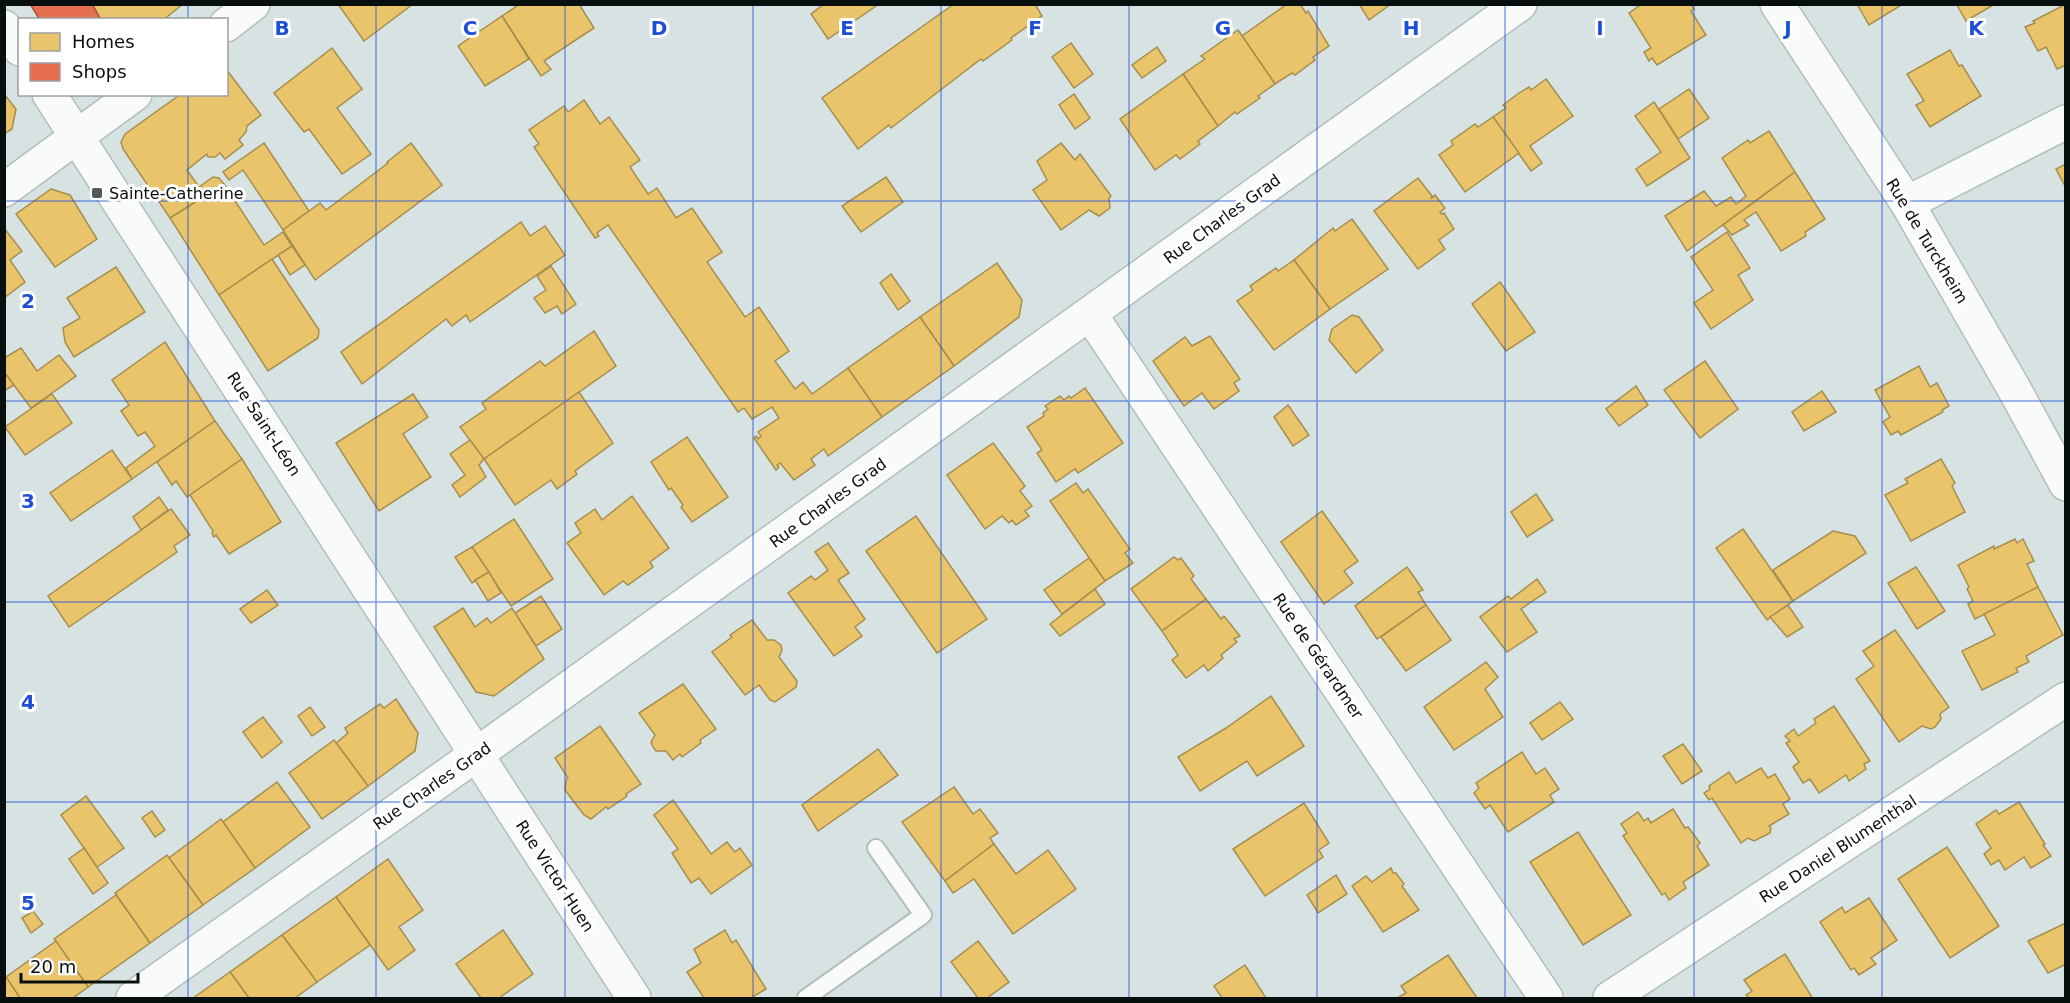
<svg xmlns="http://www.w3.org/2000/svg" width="2070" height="1003" font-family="'DejaVu Sans',sans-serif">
	<rect width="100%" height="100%" fill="#d7e3e2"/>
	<g fill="#e9c46a" stroke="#a68e4f" stroke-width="1.5">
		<path d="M92 4H183L163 20H101Z"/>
		<path d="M338 4H413L364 41Z"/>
		<path d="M520 4H579L594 28 544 61 551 69 541 76 502 16Z"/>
		<path d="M824 4H879L828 39 811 14Z"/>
		<path d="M954 4H1035L1042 16 1011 38 1012 40 983 61 981 59 891 128 889 125 858 149 822 98Z"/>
		<path d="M1287 4H1300L1306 13 1308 11 1329 46 1313 57 1315 60 1295 75 1292 73 1275 84 1242 36Z"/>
		<path d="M1359 4H1391L1369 20Z"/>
		<path d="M1642 4H1691L1694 9 1691 11 1706 35 1657 65 1652 58 1649 61 1644 52 1651 48 1629 13Z"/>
		<path d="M1857 4H1903L1869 25Z"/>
		<path d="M1995 4 1966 21 1957 5V4Z"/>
		<path d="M2066 4V65L2057 69 2046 47 2038 51 2025 27 2035 23 2033 21Z"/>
		<path d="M502 16 529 59 485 86 458 46Z"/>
		<path d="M1238 30 1275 84 1258 96 1260 98 1237 114 1235 112 1218 126 1183 74 1205 59 1201 56Z"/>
		<path d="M1071 43 1093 74 1074 88 1052 57Z"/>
		<path d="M1157 47 1166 61 1142 78 1132 65Z"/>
		<path d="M332 48 362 89 337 108 371 154 342 174 309 129 304 132 274 93Z"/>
		<path d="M1950 50 1959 66 1962 65 1981 96 1930 127 1916 105 1924 101 1907 74Z"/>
		<path d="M226 69 261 115 247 126 246 132 239 140 243 145 225 159 220 153 215 157H208L207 154 187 170 199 187 213 177 219 178 224 184 170 218 123 149 121 142 125 134 181 94H226Z"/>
		<path d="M1183 74 1218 126 1198 141 1200 144 1180 159 1176 155 1155 170 1120 119Z"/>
		<path d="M1546 79 1573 116 1530 146 1542 163 1531 171 1493 117 1506 108 1503 105 1519 93 1529 87 1531 90Z"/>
		<path d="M1689 89 1709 118 1678 139 1659 109Z"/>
		<path d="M4 94 16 109 12 129 4 134Z"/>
		<path d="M1074 94 1090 118 1075 129 1059 105Z"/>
		<path d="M584 100 600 124 609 117 640 160 630 167 648 194 657 188 676 218 692 208 722 252 707 262 745 317 759 307 789 351 775 361 795 389 803 382 812 394 848 368 882 417 828 456 824 449 811 459 815 465 794 480 780 463 777 465 779 467 776 470 754 438 756 436 758 439 761 436 758 432 779 418 772 407 752 419 744 408 738 412 608 225 597 233 599 236 595 238 534 147 539 144 529 130 564 106 568 112Z"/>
		<path d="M1654 102 1690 158 1647 186 1636 169 1661 152 1635 116Z"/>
		<path d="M1493 117 1519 153 1465 192 1439 155 1453 145 1451 141 1475 124 1478 127Z"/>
		<path d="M1769 131 1795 172 1687 251 1665 216 1704 191 1716 206 1731 197 1736 204 1746 196 1722 158 1748 140 1750 143Z"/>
		<path d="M264 143 309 211 283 230 243 170 229 180 223 172Z"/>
		<path d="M411 143 442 185 315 280 283 230 320 203 326 210 388 163 387 162Z"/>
		<path d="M1061 143 1075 160 1080 154 1111 196 1109 198 1110 208 1099 216 1089 210 1061 230 1033 190 1047 180 1037 161Z"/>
		<path d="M2066 164V188L2056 169Z"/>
		<path d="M1795 172 1825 219 1805 232 1806 236 1781 251 1756 212 1744 220 1749 225 1732 235 1723 225Z"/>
		<path d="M886 177 903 202 861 232 842 206Z"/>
		<path d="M1418 178 1432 196 1431 199 1435 195 1445 208 1440 212 1442 214 1444 213 1454 229 1439 240 1445 249 1418 269 1374 211Z"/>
		<path d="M224 184 264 245 283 232 292 246 219 295 170 218Z"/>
		<path d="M51 189 70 195 97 239 55 267 16 214Z"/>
		<path d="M1352 219 1388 269 1330 309 1294 260 1333 228 1335 231Z"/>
		<path d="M521 222 530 236 545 226 565 255 470 322 466 315 452 326 446 319 362 384 341 352Z"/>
		<path d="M4 228 22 251 10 260 25 282 4 298Z"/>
		<path d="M1727 232 1750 268 1738 275 1753 300 1711 329 1694 303 1713 290 1691 257Z"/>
		<path d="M292 246 305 265 290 275 278 255Z"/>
		<path d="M272 259 319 330 318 338 268 371 219 295Z"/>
		<path d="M1294 260 1330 309 1274 350 1237 301 1253 290 1250 286 1276 268 1278 271Z"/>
		<path d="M997 263 1022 300 1019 317 954 366 920 317Z"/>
		<path d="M551 266 576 304 562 314 557 306 545 313 534 298 546 290 537 276Z"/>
		<path d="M116 267 145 312 74 357 65 342 63 328 80 318 67 298Z"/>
		<path d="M891 274 910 301 898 310 880 283Z"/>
		<path d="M1500 282 1535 332 1506 351 1472 304Z"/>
		<path d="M1352 315 1359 317 1383 350 1356 373 1329 340 1332 329Z"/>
		<path d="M920 317 954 366 882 417 848 368Z"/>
		<path d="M594 331 616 366 484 459 460 427 486 409 482 403 540 361 545 366Z"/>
		<path d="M1210 336 1240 379 1234 383 1239 391 1214 409 1202 393 1184 406 1153 361 1185 337 1192 346Z"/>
		<path d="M165 342 215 421 132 479 126 468 155 446 145 432 138 436 121 411 129 405 112 380Z"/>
		<path d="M21 348 37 371 59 355 76 376 31 408 4 372V358Z"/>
		<path d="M1705 361 1738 409 1700 438 1664 390Z"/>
		<path d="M1919 366 1930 387 1937 383 1949 406 1942 410 1943 412 1901 435 1898 431 1891 435 1883 422 1890 417 1875 390Z"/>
		<path d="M4 372 14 385 4 391Z"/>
		<path d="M1636 386 1648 405 1619 426 1606 409Z"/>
		<path d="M1085 388 1123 443 1078 473 1075 469 1056 482 1037 453 1042 450 1027 427 1044 416 1043 413 1048 409 1045 406 1060 396 1064 400 1069 396 1071 398Z"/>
		<path d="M1822 391 1836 412 1804 431 1792 412Z"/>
		<path d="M579 392 613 443 575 471 577 474 557 489 551 480 515 505 484 459Z"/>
		<path d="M52 394 72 423 25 455 5 427Z"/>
		<path d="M413 394 428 417 403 434 431 477 379 511 336 443Z"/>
		<path d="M1288 405 1309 435 1293 446 1274 417Z"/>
		<path d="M215 421 242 459 187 497 176 481 172 485 157 462Z"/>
		<path d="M687 437 728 497 692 522 681 507 683 505 671 488 669 490 651 462Z"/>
		<path d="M470 440 484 459 479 465 486 477 460 497 452 485 465 475 450 454Z"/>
		<path d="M993 443 1025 486 1020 491 1032 506 1025 511 1029 516 1016 525 1012 520 1009 523 1002 516 985 529 947 475Z"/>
		<path d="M112 450 132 479 71 521 50 493Z"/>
		<path d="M242 459 281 522 229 554 216 535 214 537 212 533 213 531 190 495Z"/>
		<path d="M1941 459 1955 483 1952 486 1965 512 1911 541 1885 495 1908 483 1905 479Z"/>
		<path d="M1076 483 1083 493 1088 489 1130 549 1125 553 1133 563 1105 581 1050 501Z"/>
		<path d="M1536 494 1553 520 1527 537 1511 512Z"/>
		<path d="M632 496 669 548 650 562 653 567 628 585 623 581 604 595 567 543 581 533 575 523 595 509 602 520Z"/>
		<path d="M159 497 168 510 141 530 133 517Z"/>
		<path d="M171 509 190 535 174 546 177 552 69 627 48 596Z"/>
		<path d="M1322 511 1358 561 1344 571 1353 583 1324 604 1281 542Z"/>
		<path d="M916 516 987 619 937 653 866 551Z"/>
		<path d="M514 519 553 579 511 606 472 547Z"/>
		<path d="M1743 529 1793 601 1767 620 1716 548Z"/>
		<path d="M1833 531 1855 536 1866 553 1793 601 1773 570Z"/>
		<path d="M2015 539 2017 543 2023 539 2034 561 2027 564 2038 587 1975 619 1968 604 1973 601 1967 589 1969 587 1958 565 1994 546V549Z"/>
		<path d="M828 543 849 573 838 580 865 619 855 627 862 636 834 656 788 593 811 576 815 580 828 570 815 552Z"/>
		<path d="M472 547 489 572 472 583 455 557Z"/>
		<path d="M1174 557 1178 560 1181 558 1194 576 1191 579 1206 599 1162 631 1131 589Z"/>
		<path d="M1089 558 1105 581 1062 614 1044 590Z"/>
		<path d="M1407 567 1423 590 1418 592 1426 605 1377 639 1355 606Z"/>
		<path d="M1916 567 1945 611 1917 629 1888 583Z"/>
		<path d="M489 572 501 593 488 601 475 580Z"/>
		<path d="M1537 579 1546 592 1521 609 1537 632 1507 652 1480 617 1508 596 1511 599Z"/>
		<path d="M2038 587 2063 635 2026 656 2029 662 2016 668 2018 672 1982 690 1962 651 1995 635 1984 614Z"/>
		<path d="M1095 589 1105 604 1060 636 1050 624Z"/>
		<path d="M267 590 278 605 251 623 240 609Z"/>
		<path d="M541 596 562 629 536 646 515 613Z"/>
		<path d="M1206 599 1221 619 1224 616 1240 636 1234 639 1237 642 1221 655 1223 658 1208 671 1204 665 1186 678 1172 660 1178 655 1162 631Z"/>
		<path d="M1426 605 1451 640 1406 671 1381 637Z"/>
		<path d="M1788 605 1803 627 1787 637 1770 617Z"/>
		<path d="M463 608 475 627 487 618 491 623 512 608 544 659 494 696 476 692 434 627Z"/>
		<path d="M752 620 767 640H774L781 645 782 650 779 657 797 681 796 687 775 702 770 700 759 685 745 695 712 652 732 637 730 635Z"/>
		<path d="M1895 630 1949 707 1940 714 1941 719 1935 727 1931 729 1922 726 1899 742 1856 679 1874 666 1863 651Z"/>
		<path d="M1486 662 1498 677 1485 689 1503 717 1454 750 1424 707Z"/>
		<path d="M683 684 716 729 700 740 701 743 682 757 680 754 673 760 666 751H656L653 747 651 742 655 735 639 713Z"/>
		<path d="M1271 696 1304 746 1257 776 1247 761 1200 791 1178 757 1226 728Z"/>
		<path d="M396 699 418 733 415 751 368 786 336 743 348 733 345 728 380 704 384 708Z"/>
		<path d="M1560 702 1573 719 1542 740 1530 723Z"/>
		<path d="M1834 706 1870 761 1864 764 1866 769 1849 781 1846 775 1819 793 1810 779 1803 783 1793 767 1799 762 1786 743 1790 741 1785 736 1794 729 1798 736 1816 723 1814 719Z"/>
		<path d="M310 707 325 727 312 736 298 716Z"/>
		<path d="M263 717 282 742 262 758 243 732Z"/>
		<path d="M600 726 641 784 626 794 627 796 608 809 606 807 591 819 584 815 565 790 566 780 568 778 555 758Z"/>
		<path d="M334 740 368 786 322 819 289 773Z"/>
		<path d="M1683 744 1702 771 1682 784 1663 756Z"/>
		<path d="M878 749 898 775 818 831 802 805Z"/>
		<path d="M1522 752 1536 774 1545 768 1559 789 1550 795 1554 802 1508 832 1490 805 1485 809 1474 793 1479 788 1476 783Z"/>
		<path d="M1761 768 1768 778 1775 774 1790 799 1783 804 1789 814 1769 826 1771 828 1770 833 1754 841 1748 838 1741 843 1712 798 1709 800 1704 793 1710 789 1709 786 1729 772 1736 783Z"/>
		<path d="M277 782 310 827 255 868 223 822Z"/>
		<path d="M954 787 973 814 980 809 998 833 990 838 994 844 945 881 902 822Z"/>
		<path d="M86 796 124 848 97 867 61 815Z"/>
		<path d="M673 800 711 854 727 842 735 852 740 848 752 865 711 894 699 878 691 883 672 853 678 849 654 815Z"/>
		<path d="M2019 802 2045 844 2043 845 2051 856 2031 868 2024 857 2005 870 1999 860 1991 865 1984 854 1991 848 1976 824 1996 810 1999 814Z"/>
		<path d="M1304 803 1329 843 1319 850 1323 857 1265 896 1233 849Z"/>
		<path d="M1673 809 1685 828 1688 827 1700 843 1697 846 1709 865 1683 882 1686 888 1669 900 1665 893 1662 895 1623 836 1627 833 1621 824 1638 812 1644 821 1648 818 1651 823Z"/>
		<path d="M152 811 165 830 155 837 142 818Z"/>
		<path d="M221 819 255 868 203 905 169 858Z"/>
		<path d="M1578 832 1631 915 1583 945 1530 862Z"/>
		<path d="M994 844 1016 874 1048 850 1076 889 1013 934 974 879 953 893 945 881Z"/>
		<path d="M1947 847 1999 926 1950 958 1898 879Z"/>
		<path d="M84 848 108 883 93 894 69 859Z"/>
		<path d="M167 855 203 905 150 943 115 893Z"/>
		<path d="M388 859 423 910 399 927 415 950 388 970 336 897Z"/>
		<path d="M1391 868 1393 873H1396L1404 884 1402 886 1419 910 1383 932 1352 886 1366 876 1372 882Z"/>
		<path d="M1336 875 1347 894 1318 913 1307 895Z"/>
		<path d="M116 895 150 943 88 987 54 939Z"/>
		<path d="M336 897 370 945 317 982 282 935Z"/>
		<path d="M1869 898 1897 940 1871 958 1876 964 1859 975 1854 968 1851 970 1820 922 1842 907 1845 913Z"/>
		<path d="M33 911 43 924 31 933 22 918Z"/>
		<path d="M2066 923V964L2048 973 2028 941Z"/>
		<path d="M503 930 533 974 499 998H481L456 964Z"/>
		<path d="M725 930 732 943 736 940 766 989 751 998H704L687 972 701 963 694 949Z"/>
		<path d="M282 935 317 982 295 998H249L230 972Z"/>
		<path d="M56 941 88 987 73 998H20L6 977Z"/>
		<path d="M978 941 1009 982 987 998H978L951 962Z"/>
		<path d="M1785 954 1812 997 1809 998H1749L1746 995 1752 991 1744 980Z"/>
		<path d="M1448 955 1477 998H1397L1406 993 1401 986Z"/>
		<path d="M1245 965 1266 998H1222L1214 986Z"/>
		<path d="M230 972 249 998H193L200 993Z"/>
		<path d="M4 976 6 977 20 998H4Z"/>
	</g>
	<path fill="#e76f51" stroke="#a4523d" stroke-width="1.5" d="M30 4H92L101 20H40Z"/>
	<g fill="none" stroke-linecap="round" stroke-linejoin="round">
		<defs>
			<path id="lane" d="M806 998 923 915 876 848"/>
			<g id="street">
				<path d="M226 25 253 4"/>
				<path d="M4 27 20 49"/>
				<path d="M49 94 634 998"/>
				<path d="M4 190 135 94"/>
				<path d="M1907 203 2066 122"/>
				<path d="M1090 314 1546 998"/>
				<path d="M133 998 477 754 1520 4"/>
				<path d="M1610 998 2066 699"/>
			</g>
			<path id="secondary" d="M1777 4 1907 203 2013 387 2066 484"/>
		</defs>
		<use href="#lane" stroke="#b3bebc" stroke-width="20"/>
		<use href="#street" stroke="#b3bebc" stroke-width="36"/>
		<use href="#secondary" stroke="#b3bebc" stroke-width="36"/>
		<use href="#lane" stroke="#f9fbfb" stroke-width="16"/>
		<use href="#street" stroke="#f9fbfb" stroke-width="33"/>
		<use href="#secondary" stroke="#f9fbfb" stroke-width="33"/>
	</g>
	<path fill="none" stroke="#1d4ed8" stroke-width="1.5" stroke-opacity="0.55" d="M188 4V20M376 4V998M565 4V998M753 4V998M941 4V998M1129 4V998M1317 4V998M1505 4V998M1694 4V998M1882 4V998M188 94V998M4 201H2066M4 401H2066M4 602H2066M4 802H2066"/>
	<rect fill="#505a59" stroke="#fff" stroke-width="2" x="91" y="187" width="12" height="12" rx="3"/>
	<g text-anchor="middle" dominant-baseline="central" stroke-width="6" stroke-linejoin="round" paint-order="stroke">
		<g font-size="16" fill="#08100f" stroke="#fff" text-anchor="start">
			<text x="109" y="193">Sainte-Catherine</text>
		</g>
		<g font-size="16" fill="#08100f" stroke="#fff">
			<text transform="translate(1222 219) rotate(-36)">Rue Charles Grad</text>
			<text transform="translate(1927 241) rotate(59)">Rue de Turckheim</text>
			<text transform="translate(264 424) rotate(57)">Rue Saint-Léon</text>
			<text transform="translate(828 503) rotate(-36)">Rue Charles Grad</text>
			<text transform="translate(1318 656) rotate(56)">Rue de Gérardmer</text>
			<text transform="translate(432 786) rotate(-35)">Rue Charles Grad</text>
			<text transform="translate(1838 849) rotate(-33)">Rue Daniel Blumenthal</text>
			<text transform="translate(555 876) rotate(57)">Rue Victor Huen</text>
		</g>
	</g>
	<g font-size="20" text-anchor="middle" font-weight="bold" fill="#1d4ed8" stroke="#fff" stroke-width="6" stroke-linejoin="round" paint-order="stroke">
		<text x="282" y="35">B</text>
		<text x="470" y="35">C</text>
		<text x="659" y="35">D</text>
		<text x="847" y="35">E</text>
		<text x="1035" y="35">F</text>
		<text x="1223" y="35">G</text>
		<text x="1411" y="35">H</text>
		<text x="1600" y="35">I</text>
		<text x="1788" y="35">J</text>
		<text x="1976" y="35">K</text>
		<text x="28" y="308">2</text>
		<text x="28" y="508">3</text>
		<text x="28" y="709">4</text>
		<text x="28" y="910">5</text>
	</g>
	<rect width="2070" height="1003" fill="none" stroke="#08100f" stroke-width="12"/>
	<rect x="18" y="18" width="210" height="78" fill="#ffffff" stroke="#9c9f9f" stroke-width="1.5"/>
	<rect x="30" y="33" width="30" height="18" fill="#e9c46a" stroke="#9c9f9f" stroke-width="1.5"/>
	<text x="72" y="48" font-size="18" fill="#08100f">Homes</text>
	<rect x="30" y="63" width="30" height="18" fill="#e76f51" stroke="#9c9f9f" stroke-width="1.5"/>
	<text x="72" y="78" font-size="18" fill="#08100f">Shops</text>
	<path d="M21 973v9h117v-9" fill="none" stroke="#08100f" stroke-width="3"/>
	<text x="30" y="973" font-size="18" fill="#08100f" stroke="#ffffff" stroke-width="4.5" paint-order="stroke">20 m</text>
</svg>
